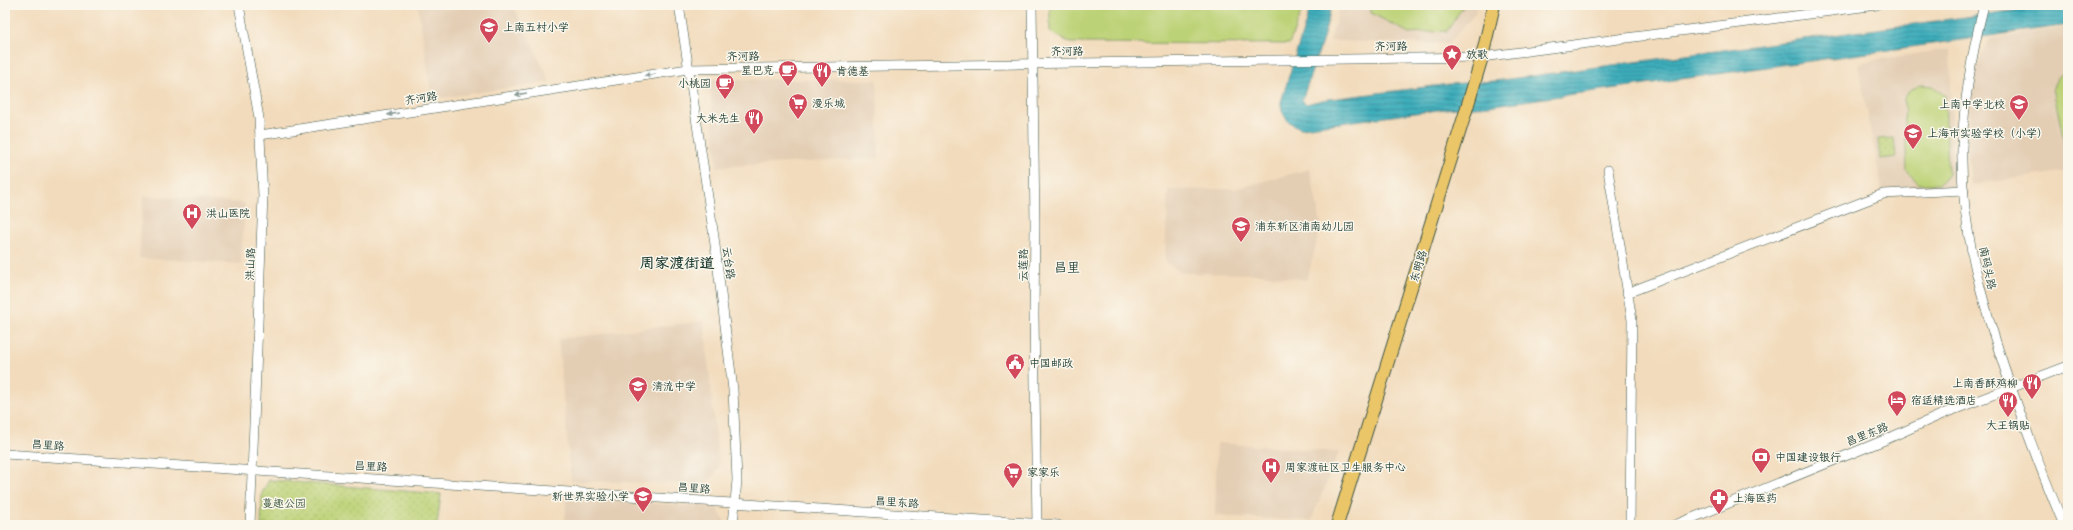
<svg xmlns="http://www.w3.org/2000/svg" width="2073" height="530" font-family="Delius,'LXGW WenKai TC',sans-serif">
	<defs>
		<pattern id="green-dots" width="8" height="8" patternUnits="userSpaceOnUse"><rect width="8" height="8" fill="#bcd276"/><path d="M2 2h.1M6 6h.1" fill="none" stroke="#a1b567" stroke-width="1.8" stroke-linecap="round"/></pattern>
		<pattern id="water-rules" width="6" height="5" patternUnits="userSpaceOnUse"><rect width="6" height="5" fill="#3eadbb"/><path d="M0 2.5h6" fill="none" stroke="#338e99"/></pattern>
	</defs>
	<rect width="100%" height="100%" fill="#fbf7ec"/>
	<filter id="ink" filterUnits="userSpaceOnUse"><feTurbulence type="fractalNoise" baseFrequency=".025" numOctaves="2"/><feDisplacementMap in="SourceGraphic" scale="8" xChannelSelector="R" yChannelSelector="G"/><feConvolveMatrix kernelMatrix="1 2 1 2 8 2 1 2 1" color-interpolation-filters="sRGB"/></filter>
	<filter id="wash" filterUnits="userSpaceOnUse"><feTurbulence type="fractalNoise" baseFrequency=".012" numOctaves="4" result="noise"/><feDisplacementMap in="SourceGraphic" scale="16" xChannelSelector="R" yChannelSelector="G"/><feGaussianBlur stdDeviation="0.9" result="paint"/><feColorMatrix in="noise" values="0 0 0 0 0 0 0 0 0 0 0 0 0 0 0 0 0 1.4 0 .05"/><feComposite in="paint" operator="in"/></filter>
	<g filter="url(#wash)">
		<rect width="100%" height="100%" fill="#f2dbbc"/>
		<g fill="#e3cdb3">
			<path d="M426 5H513L550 82 432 99 418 6Z"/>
			<path d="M1340 5H1477L1475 14 1448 44 1330 41Z"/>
			<path d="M2068 27V171L1971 185 1967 146 1971 95 1980 59 1989 39Z"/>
			<path d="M1950 49 1954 190 1883 194 1858 64 1873 60Z"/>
			<path d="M709 79 877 80 879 158 717 167Z"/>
			<path d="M1310 169 1321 225 1307 280 1259 274 1181 273 1165 261 1168 190 1235 189Z"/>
			<path d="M143 196 245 203 241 264 139 258Z"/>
			<path d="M704 321 719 468 707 484 571 481 558 339Z"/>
			<path d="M1217 443 1339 452 1311 521 1215 516Z"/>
			<path d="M566 498 716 507 724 520V525H565Z"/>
		</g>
		<g fill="url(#green-dots)" stroke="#6e8855">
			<path d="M1894 138 1896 157 1880 159 1878 139Z"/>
			<path d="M269 480 441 494 437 525H261L262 493Z"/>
		</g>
		<g fill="#bcd276" stroke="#6e8855">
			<path d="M1050 5H1304L1289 44 1071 43 1050 32Z"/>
			<path d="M1370 5H1464L1447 31 1409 33 1371 13Z"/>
			<path d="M2068 70V153L2066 151 2053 88C2055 80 2060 74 2068 70Z"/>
			<path d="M1921 85 1933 86 1945 96 1948 173 1939 184H1919L1907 171 1904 99 1910 90Z"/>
		</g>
		<path fill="url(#water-rules)" stroke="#2e7578" d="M1311 5H1332L1322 42 1302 100 1306 104 1322 100 1450 84 1495 81 2054 5H2068V25L1488 106 1445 109 1301 128C1288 124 1281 115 1281 102Z"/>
	</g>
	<g filter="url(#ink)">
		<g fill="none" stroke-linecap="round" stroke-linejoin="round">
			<defs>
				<g id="minor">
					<path d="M239 5 259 118 263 196 250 525"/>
					<path d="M679 5 714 237 733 390 737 480 733 525"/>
					<path d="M1032 5 1035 224 1034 315 1037 525"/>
					<path d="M1984 5C1972 52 1964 100 1962 148 1960 232 1985 312 2012 390 2028 435 2045 481 2064 525"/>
					<path d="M260 135 688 69 1482 57 1877 5"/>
					<path d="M1608 170 1632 320 1630 525"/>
					<path d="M1627 293 1883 194 1964 190"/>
					<path d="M5 454 1058 525"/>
					<path d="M1675 525 1887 439 1945 413 2068 366"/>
				</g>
				<path id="major" d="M1337 525 1465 114 1482 57 1494 5"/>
			</defs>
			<use href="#minor" stroke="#3f5548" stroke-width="10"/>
			<use href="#major" stroke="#3f5548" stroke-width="14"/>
			<use href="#minor" stroke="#fff" stroke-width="9"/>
			<use href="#major" stroke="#ebc669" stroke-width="12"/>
		</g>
		<defs><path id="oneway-solid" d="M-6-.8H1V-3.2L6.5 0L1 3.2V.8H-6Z"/></defs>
		<g fill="#8f9e9a">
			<use href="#oneway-solid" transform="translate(650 75) rotate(171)"/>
			<use href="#oneway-solid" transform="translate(521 94) rotate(171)"/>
			<use href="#oneway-solid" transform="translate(393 114) rotate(171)"/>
		</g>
	</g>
	<defs>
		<symbol id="school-pin" viewBox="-11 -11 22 30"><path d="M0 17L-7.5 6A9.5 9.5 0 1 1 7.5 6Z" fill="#d1495b" stroke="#fbf7ec"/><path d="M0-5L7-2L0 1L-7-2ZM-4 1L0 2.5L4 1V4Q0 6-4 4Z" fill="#fff"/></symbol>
		<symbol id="sight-pin" viewBox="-11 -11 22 30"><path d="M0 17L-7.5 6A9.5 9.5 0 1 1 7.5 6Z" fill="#d1495b" stroke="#fbf7ec"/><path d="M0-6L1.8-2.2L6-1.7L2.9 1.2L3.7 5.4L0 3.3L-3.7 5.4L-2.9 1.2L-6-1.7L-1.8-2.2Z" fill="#fff"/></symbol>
		<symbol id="cafe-pin" viewBox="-11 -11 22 30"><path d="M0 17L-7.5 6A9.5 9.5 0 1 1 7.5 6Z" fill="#d1495b" stroke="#fbf7ec"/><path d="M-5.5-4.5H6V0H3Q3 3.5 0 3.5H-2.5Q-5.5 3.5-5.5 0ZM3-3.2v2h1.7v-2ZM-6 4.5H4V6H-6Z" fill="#fff"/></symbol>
		<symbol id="restaurant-pin" viewBox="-11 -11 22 30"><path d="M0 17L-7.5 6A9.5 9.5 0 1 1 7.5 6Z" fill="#d1495b" stroke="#fbf7ec"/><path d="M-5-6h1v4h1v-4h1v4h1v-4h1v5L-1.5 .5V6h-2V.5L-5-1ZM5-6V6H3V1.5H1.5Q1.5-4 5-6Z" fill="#fff"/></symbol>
		<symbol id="supermarket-pin" viewBox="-11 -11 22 30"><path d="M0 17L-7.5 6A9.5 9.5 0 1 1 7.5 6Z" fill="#d1495b" stroke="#fbf7ec"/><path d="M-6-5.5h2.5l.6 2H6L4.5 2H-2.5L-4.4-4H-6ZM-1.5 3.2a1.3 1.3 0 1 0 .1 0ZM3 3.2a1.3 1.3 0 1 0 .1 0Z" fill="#fff"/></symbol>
		<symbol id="hospital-pin" viewBox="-11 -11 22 30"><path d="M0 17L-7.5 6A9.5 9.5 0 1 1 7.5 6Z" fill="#d1495b" stroke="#fbf7ec"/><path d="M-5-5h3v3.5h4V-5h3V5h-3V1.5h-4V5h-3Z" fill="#fff"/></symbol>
		<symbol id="civic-pin" viewBox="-11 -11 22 30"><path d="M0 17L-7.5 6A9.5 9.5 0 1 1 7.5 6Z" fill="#d1495b" stroke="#fbf7ec"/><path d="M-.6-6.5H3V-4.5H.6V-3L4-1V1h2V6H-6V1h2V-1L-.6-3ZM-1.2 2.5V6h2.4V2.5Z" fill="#fff"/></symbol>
		<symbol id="hotel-pin" viewBox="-11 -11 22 30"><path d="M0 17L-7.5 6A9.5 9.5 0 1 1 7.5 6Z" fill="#d1495b" stroke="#fbf7ec"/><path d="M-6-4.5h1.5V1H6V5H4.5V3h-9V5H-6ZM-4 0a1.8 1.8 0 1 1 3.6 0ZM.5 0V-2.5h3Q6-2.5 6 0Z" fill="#fff"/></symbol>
		<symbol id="bank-pin" viewBox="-11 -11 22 30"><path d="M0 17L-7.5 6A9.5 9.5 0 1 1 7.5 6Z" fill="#d1495b" stroke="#fbf7ec"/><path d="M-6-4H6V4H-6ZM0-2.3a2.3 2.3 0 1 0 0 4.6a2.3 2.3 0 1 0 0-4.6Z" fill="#fff"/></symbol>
		<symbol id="pharmacy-pin" viewBox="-11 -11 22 30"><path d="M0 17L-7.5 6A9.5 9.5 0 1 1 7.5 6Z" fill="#d1495b" stroke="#fbf7ec"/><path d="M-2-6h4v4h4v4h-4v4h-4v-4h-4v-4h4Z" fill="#fff"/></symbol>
	</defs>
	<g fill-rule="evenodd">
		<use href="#school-pin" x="478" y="16" width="22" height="30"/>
		<use href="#sight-pin" x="1441" y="43" width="22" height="30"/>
		<use href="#cafe-pin" x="777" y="59" width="22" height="30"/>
		<use href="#restaurant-pin" x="811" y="60" width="22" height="30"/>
		<use href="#cafe-pin" x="714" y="72" width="22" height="30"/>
		<use href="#supermarket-pin" x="787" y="92" width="22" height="30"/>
		<use href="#school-pin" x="2008" y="93" width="22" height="30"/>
		<use href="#restaurant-pin" x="743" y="107" width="22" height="30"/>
		<use href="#school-pin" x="1902" y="122" width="22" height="30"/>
		<use href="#hospital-pin" x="181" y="202" width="22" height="30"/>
		<use href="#school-pin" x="1230" y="215" width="22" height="30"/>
		<use href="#civic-pin" x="1004" y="352" width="22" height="30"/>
		<use href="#restaurant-pin" x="2021" y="372" width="22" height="30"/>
		<use href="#school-pin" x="627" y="375" width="22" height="30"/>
		<use href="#hotel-pin" x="1886" y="389" width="22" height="30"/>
		<use href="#restaurant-pin" x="1997" y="390" width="22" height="30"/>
		<use href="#bank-pin" x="1750" y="446" width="22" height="30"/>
		<use href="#hospital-pin" x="1260" y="456" width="22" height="30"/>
		<use href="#supermarket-pin" x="1002" y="461" width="22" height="30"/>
		<use href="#school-pin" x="632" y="485" width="22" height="30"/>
		<use href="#pharmacy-pin" x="1708" y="487" width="22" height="30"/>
	</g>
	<g text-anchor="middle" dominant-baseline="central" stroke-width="3" stroke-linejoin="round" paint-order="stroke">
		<g font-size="11" fill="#1f3d34" stroke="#fbf7ec" text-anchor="start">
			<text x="503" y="27">上南五村小学</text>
			<text x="1466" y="54">放歌</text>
			<text x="774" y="70" text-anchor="end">星巴克</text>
			<text x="836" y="71">肯德基</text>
			<text x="711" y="83" text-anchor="end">小桃园</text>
			<text x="812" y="103">漫乐城</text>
			<text x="2005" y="104" text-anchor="end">上南中学北校</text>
			<text x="740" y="118" text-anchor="end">大米先生</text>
			<text x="1927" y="133">上海市实验学校（小学）</text>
			<text x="206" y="213">洪山医院</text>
			<text x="1255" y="226">浦东新区浦南幼儿园</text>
			<text x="1029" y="363">中国邮政</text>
			<text x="2018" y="383" text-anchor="end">上南香酥鸡柳</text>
			<text x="652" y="386">清流中学</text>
			<text x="1911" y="400">宿适精选酒店</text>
			<text x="2008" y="425" text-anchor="middle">大王锅贴</text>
			<text x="1775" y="457">中国建设银行</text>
			<text x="1285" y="467">周家渡社区卫生服务中心</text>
			<text x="1027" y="472">家家乐</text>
			<text x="629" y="496" text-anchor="end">新世界实验小学</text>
			<text x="1733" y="498">上海医药</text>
		</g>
		<g font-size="11" fill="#1f3d34" stroke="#fbf7ec">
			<text transform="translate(1391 46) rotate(-1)">齐河路</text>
			<text transform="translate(1067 51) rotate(-1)">齐河路</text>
			<text transform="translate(743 56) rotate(-1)">齐河路</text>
			<text transform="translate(421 98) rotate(-9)">齐河路</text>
			<text transform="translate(729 263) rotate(82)">云台路</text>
			<text transform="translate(250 264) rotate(-88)">洪山路</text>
			<text transform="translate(1023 265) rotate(-90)">云莲路</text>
			<text transform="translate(1418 266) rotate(-73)">东明路</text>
			<text transform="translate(1988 268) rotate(78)">南码头路</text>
			<text transform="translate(1867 434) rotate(-22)">昌里东路</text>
			<text transform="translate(48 445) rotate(4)">昌里路</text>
			<text transform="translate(371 466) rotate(3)">昌里路</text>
			<text transform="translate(694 488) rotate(4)">昌里路</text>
			<text transform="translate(897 502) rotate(4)">昌里东路</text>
		</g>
		<g font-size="11" fill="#3e5b41" stroke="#fbf7ec">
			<text x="284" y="503">蔓趣公园</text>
		</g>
		<g font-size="13" fill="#1f3d34" stroke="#fbf7ec">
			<text x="1067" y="267">昌里</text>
		</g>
		<g font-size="15" font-weight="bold" fill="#1f3d34" stroke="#fbf7ec">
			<text x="677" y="262">周家渡街道</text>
		</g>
	</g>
	<rect width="2073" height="530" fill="none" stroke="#fbf7ec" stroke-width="20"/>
</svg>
